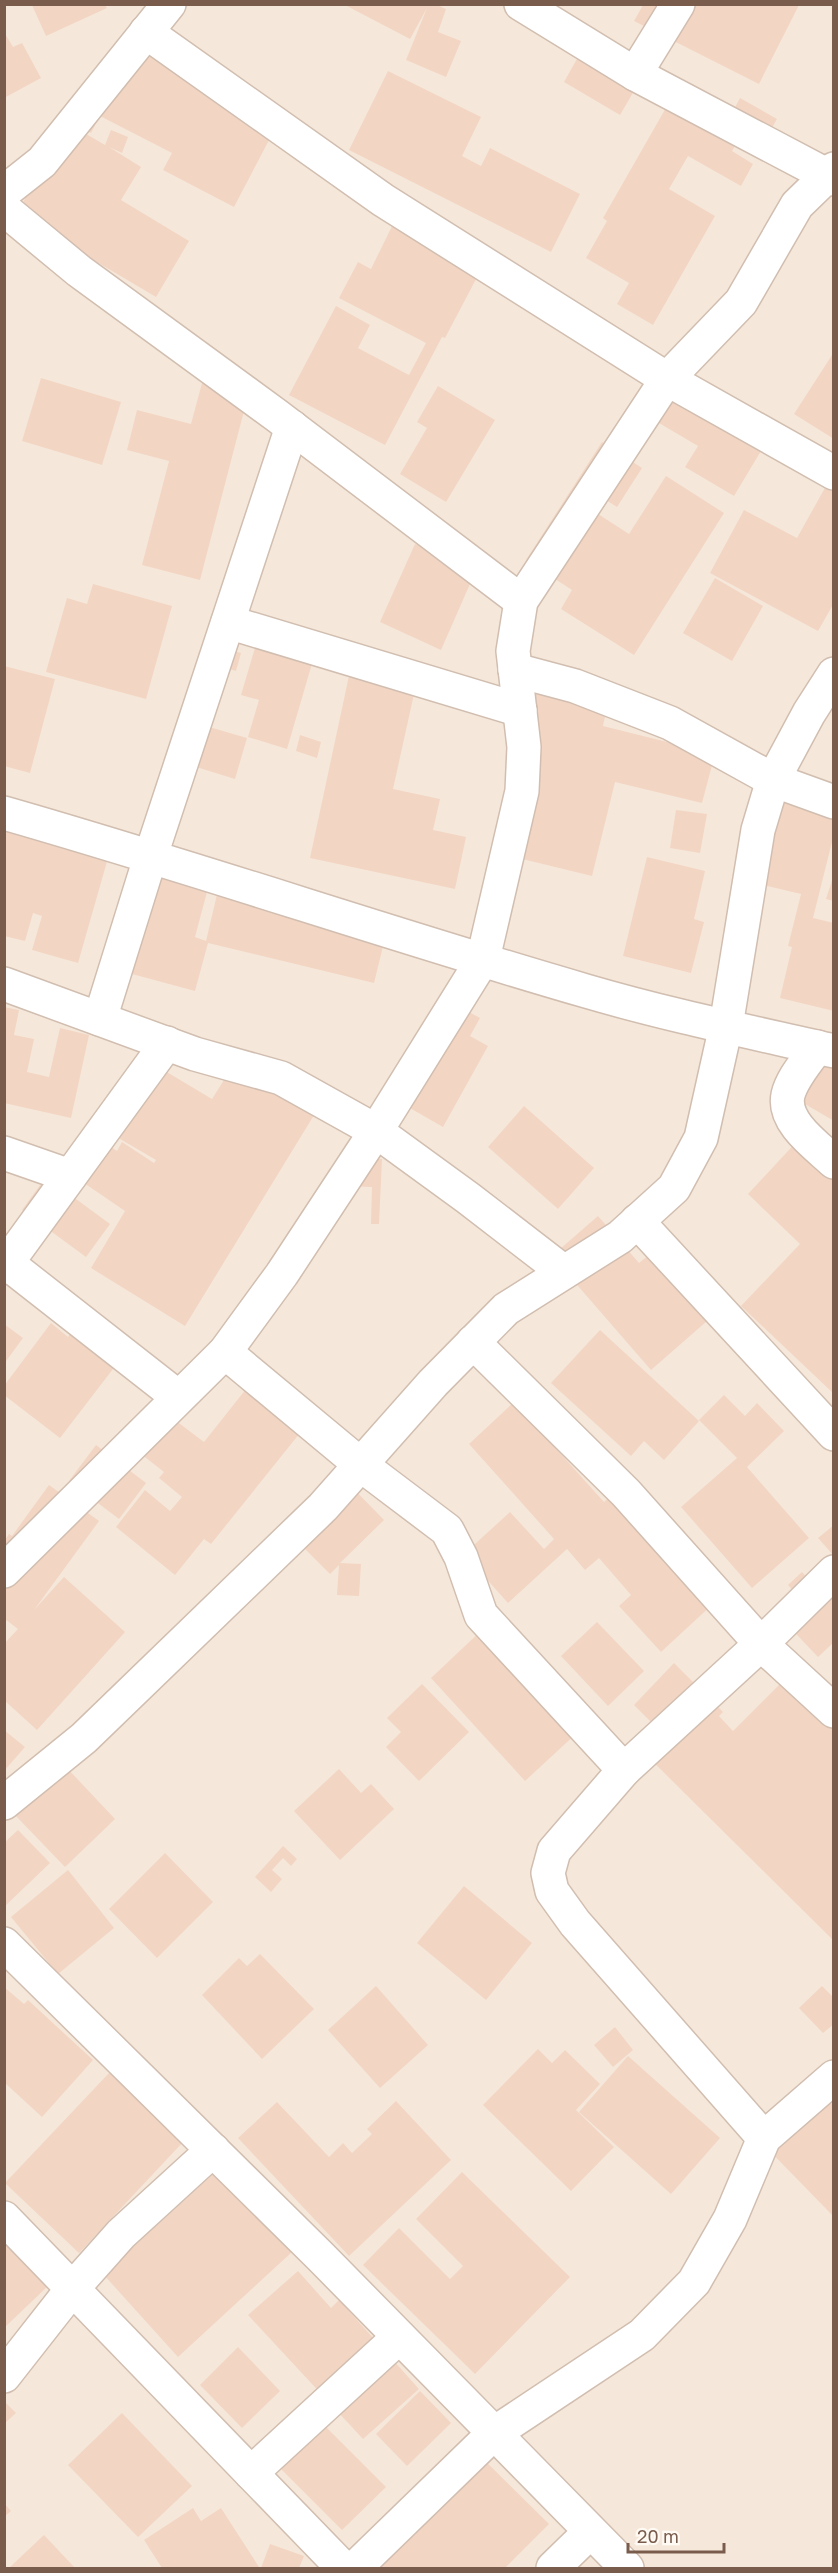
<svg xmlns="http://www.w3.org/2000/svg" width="838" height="2573" font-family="'Golos Text',sans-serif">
	<rect width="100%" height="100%" fill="#fdf6ec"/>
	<rect fill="#f5e8da" x="5" y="5" width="828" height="2563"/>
	<g fill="#f3d5c3">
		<path d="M343 4H435L446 9 438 32 461 41 446 77 406 60 427 8 410 39Z"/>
		<path d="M32 5H105L107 8 46 36Z"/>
		<path d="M643 5H799L759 84 634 21Z"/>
		<path d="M4 32 13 47 22 43 41 78 4 98Z"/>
		<path d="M591 34 648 67 620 115 564 82Z"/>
		<path d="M122 42 278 123 234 207 163 170 172 153 100 116 91 133 76 125Z"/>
		<path d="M388 71 481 117 462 156 481 166 490 148 580 194 551 252 349 150Z"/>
		<path d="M679 85 731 115 740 98 777 119 765 140 745 129 732 151 753 164 741 186 688 156 669 189 715 216 653 325 617 304 629 283 586 258 607 221 603 218Z"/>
		<path d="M69 124 105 145 111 130 128 137 122 153 109 147 141 167 121 200 189 241 156 297 16 214Z"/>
		<path d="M397 216 435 236 429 250 453 263 484 264 445 338 442 337 385 445 289 395 336 306 370 325 358 348 409 375 426 343 339 298 358 262 371 269Z"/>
		<path d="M834 352V439L794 414Z"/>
		<path d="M205 372 251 384 200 580 142 565 169 461 127 450 137 410 191 424Z"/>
		<path d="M41 378 121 402 102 465 22 441Z"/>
		<path d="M662 378 767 441 734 496 685 467 698 446 642 413Z"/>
		<path d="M438 386 495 420 446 502 400 474 427 428 417 422Z"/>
		<path d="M602 442 642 468 617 507 603 498 595 512 629 534 666 476 724 513 634 655 561 609 572 590 526 560Z"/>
		<path d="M831 477 834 478V603L818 631 710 573 744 510 797 538Z"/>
		<path d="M415 544 477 568 441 650 380 622Z"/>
		<path d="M715 578 763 606 732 661 683 633Z"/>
		<path d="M93 584 172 606 146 699 46 672 67 598 87 604Z"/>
		<path d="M259 634 316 650 287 749 248 737 259 700 241 695Z"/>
		<path d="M220 647 241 653 236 671 216 665Z"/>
		<path d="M4 666 55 679 30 773 4 766Z"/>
		<path d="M350 671 416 685 393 789 440 799 433 830 466 837 455 889 310 858Z"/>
		<path d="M536 690 607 707 603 726 715 754 702 803 615 782 592 876 498 853Z"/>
		<path d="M192 722 247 738 235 779 180 762Z"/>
		<path d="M300 735 321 742 317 758 296 751Z"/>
		<path d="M761 776 834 793V834L813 918 834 923V1011L780 998 792 947 788 946 801 894 737 879Z"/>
		<path d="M676 810 707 814 700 853 670 848Z"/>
		<path d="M9 815 112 844 78 963 32 950 42 916 33 913 25 941 4 936V832Z"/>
		<path d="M647 857 705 871 694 919 704 922 691 973 623 956Z"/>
		<path d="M148 860 211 877 195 937 206 941 219 886 388 926 374 983 208 943 195 991 106 967Z"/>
		<path d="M834 874V901L826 899Z"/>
		<path d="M443 998 480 1018 470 1036 488 1046 443 1127 389 1096Z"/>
		<path d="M4 1007 19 1010 14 1035 34 1039 27 1072 49 1077 60 1028 89 1035 71 1118 4 1103Z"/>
		<path d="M834 1054V1121L776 1087Z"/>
		<path d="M145 1059 212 1099 229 1072 319 1107 185 1326 91 1268 125 1211 62 1168 87 1131 117 1151 122 1142 154 1163 156 1160 103 1129Z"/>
		<path d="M524 1106 594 1168 558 1209 488 1147Z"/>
		<path d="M800 1138 834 1170V1394L741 1306 800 1244 748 1194Z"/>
		<path d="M342 1157 382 1159 379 1224H371L372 1187 340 1186Z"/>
		<path d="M46 1177 110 1224 86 1257 22 1210Z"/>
		<path d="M598 1216 639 1263 650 1254 707 1321 651 1370 552 1256Z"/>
		<path d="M82 1318 126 1352 60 1438 4 1395V1386L51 1323 68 1337Z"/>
		<path d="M4 1324 23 1338 4 1364Z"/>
		<path d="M600 1330 699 1421 664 1460 644 1441 631 1456 551 1383Z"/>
		<path d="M246 1389 300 1433 211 1544 204 1539 175 1575 116 1527 145 1490 170 1511 182 1497 159 1478 164 1472 122 1439 151 1402 204 1442Z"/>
		<path d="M724 1395 745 1416 757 1403 784 1431 747 1467 809 1538 752 1588 681 1507 737 1458 699 1420Z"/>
		<path d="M514 1402 604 1502 615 1492 714 1603 661 1652 619 1606 631 1595 599 1558 585 1570 567 1549 508 1603 464 1554 510 1512 544 1549 554 1539 469 1444Z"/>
		<path d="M96 1445 146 1483 119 1519 69 1481Z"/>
		<path d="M339 1474 384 1520 340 1563 361 1564 359 1596 337 1595 339 1565 330 1574 284 1528Z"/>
		<path d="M49 1485 99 1521 34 1610 64 1577 125 1632 37 1730 4 1700V1644L18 1629 5 1619V1540L9 1534 12 1536Z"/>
		<path d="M834 1525V1556L818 1538Z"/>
		<path d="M834 1564V1642L818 1657 781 1618 801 1599 788 1585 802 1572 812 1583Z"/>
		<path d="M597 1622 644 1671 608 1706 561 1656Z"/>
		<path d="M483 1629 578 1732 525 1781 431 1678Z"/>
		<path d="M674 1663 723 1712 719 1716 733 1731 785 1679 834 1727V1941L635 1744 654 1725 634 1705Z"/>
		<path d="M422 1684 469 1732 419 1781 386 1747 401 1732 387 1718Z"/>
		<path d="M4 1730 25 1747 4 1771Z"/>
		<path d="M66 1767 115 1819 65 1867 15 1815Z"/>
		<path d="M339 1769 361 1793 371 1784 394 1809 340 1860 294 1811Z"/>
		<path d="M18 1830 50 1863 4 1907V1843Z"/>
		<path d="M283 1846 297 1859 291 1866 283 1858 272 1870 282 1879 271 1892 255 1877Z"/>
		<path d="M165 1853 213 1902 157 1958 109 1909Z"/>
		<path d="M68 1870 114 1928 58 1974 11 1917Z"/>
		<path d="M464 1886 532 1943 486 2000 417 1943Z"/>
		<path d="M260 1954 314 2009 262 2059 202 1995 239 1958 247 1966Z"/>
		<path d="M376 1986 428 2045 380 2088 328 2030Z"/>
		<path d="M822 1986 834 1998V2024L823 2033 799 2008Z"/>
		<path d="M4 1987 24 2004 28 2000 93 2060 42 2117 4 2082Z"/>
		<path d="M615 2027 633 2050 613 2067 594 2045Z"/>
		<path d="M538 2049 552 2063 565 2050 600 2084 576 2110 614 2147 571 2191 483 2105Z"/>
		<path d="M628 2056 720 2138 671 2194 579 2112Z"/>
		<path d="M110 2072 183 2142 79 2253 5 2183Z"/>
		<path d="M821 2093 834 2106V2217L761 2142Z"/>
		<path d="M396 2101 451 2160 349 2256 238 2138 277 2102 329 2157 343 2143 352 2153 372 2134 367 2129Z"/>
		<path d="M218 2170 292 2252 178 2357 103 2274Z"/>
		<path d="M462 2172 570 2277 475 2374 363 2265 399 2228 450 2279 463 2266 416 2219Z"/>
		<path d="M4 2239 49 2285 4 2328Z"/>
		<path d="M298 2271 331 2308 339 2300 419 2389 363 2439 248 2315Z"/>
		<path d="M238 2347 280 2391 242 2428 200 2385Z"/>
		<path d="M420 2391 451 2423 407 2466 376 2434Z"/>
		<path d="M4 2401 16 2413 4 2424Z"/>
		<path d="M311 2412 386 2487 342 2530 267 2455Z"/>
		<path d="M122 2413 192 2486 138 2537 68 2465Z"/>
		<path d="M465 2441 549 2524 505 2568H381L360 2547Z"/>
		<path d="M4 2503 11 2511 4 2517Z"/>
		<path d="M193 2508 201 2521 221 2508 259 2567 162 2568 144 2540Z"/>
		<path d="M44 2535 75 2568H9Z"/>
		<path d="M270 2544 304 2556 299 2568H261Z"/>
	</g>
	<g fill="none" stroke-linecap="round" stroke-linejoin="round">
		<defs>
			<g id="street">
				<path d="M521 4 635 74 834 179"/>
				<path d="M146 32 383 200 667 379 834 473"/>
				<path d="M635 74 678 4"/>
				<path d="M4 192 42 162 169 4"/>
				<path d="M4 209 79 271 276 415 521 601"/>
				<path d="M228 622 520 710"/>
				<path d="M515 670 575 686 670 723 773 780 834 802"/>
				<path d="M4 813C200 869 392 935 586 991 668 1015 751 1032 834 1051"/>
				<path d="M4 984 195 1054 281 1078 376 1131 468 1198 564 1272"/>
				<path d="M100 1019 151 855 292 427"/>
				<path d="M817 1047C807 1062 792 1078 788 1095 782 1122 817 1146 834 1162"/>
				<path d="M4 1153 70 1176"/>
				<path d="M637 1221 834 1434"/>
				<path d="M7 1263 178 1397"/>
				<path d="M4 1267 167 1043"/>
				<path d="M473 1342 626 1493 761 1644 834 1711"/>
				<path d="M225 1352 361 1465 447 1530 461 1557 481 1615 624 1770"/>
				<path d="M4 1571 225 1352 282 1274 376 1131 483 959 522 791 524 747 513 651 521 601 667 379 741 302 797 205 834 169"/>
				<path d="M4 1803 84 1738 323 1507 433 1383 506 1309 620 1237 674 1188 701 1138 726 1026 758 830 773 780 809 713 834 674"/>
				<path d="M4 1944 321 2257 627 2568"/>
				<path d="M764 2138 575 1923 552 1891 548 1873 554 1851 624 1770 761 1644 834 1572"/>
				<path d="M4 2218 343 2568"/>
				<path d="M4 2376 73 2288 121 2234 213 2150"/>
				<path d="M251 2473 399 2337"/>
				<path d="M355 2568 493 2434 642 2335 694 2282 730 2219 764 2138 834 2077"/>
				<path d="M553 2568 590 2532"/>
			</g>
		</defs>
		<use href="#street" stroke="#d1beb0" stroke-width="36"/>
		<use href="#street" stroke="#fff" stroke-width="33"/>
	</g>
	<rect width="838" height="2573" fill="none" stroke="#7a5c4d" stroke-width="12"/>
	<path d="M628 2543v9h96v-9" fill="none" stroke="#7a5c4d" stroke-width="3"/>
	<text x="637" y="2543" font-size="18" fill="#7a5c4d" stroke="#fffaf3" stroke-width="4.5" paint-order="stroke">20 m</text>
</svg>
